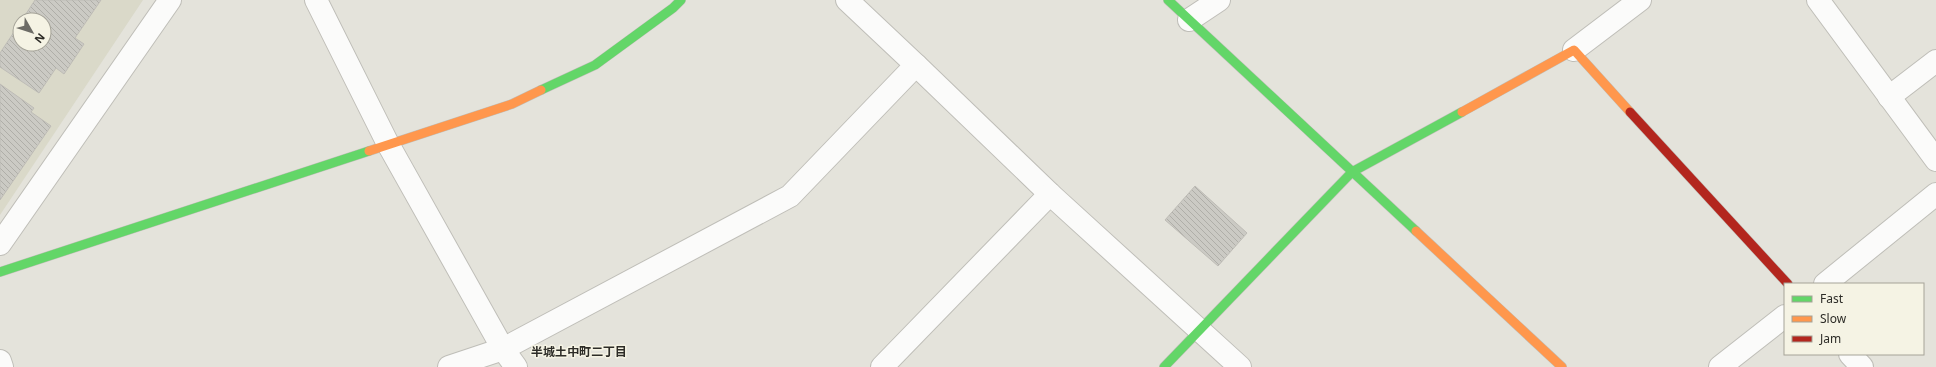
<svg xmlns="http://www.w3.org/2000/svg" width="1936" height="367" font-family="'Noto Sans','Noto Sans JP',sans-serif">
	<defs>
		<pattern id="building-back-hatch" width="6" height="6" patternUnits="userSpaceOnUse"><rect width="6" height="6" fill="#cbcac4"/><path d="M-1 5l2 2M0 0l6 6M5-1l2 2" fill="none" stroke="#afaea8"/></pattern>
	</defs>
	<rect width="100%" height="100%" fill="#e4e3db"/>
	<path fill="#dad9c9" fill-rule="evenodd" d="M0 0H143L0 215ZM20 20H44V44H20Z"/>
	<g fill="url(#building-back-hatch)" stroke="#bebcb6">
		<path d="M35 0H101L75 38 84 44 64 74 56 68 39 93 0 67V53L20 23V44H44V20H22Z"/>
		<path d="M0 84 34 108 31 112 51 126 0 200Z"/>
		<path d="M1195 186 1247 233 1218 266 1165 220Z"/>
	</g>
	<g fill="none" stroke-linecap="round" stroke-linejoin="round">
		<defs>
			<g id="street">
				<path d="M316 0 388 144 503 349 516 367"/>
				<path d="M1818 0 1936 160"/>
				<path d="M1189 20 1219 0"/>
				<path d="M1574 50 1640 0"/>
				<path d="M916 65 1050 194 1240 367"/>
				<path d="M1889 97 1936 61"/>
				<path d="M0 244 170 0"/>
				<path d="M1825 284 1936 194"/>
				<path d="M1850 354 1862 367"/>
				<path d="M0 361 2 367"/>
				<path d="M449 367 503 349 790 196 916 65 847 0"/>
				<path d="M882 367 1050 194"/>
				<path d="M1720 367 1785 316"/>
			</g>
			<g id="fast">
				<path d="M1168 0 1416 231"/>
				<path d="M541 90 595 65 673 8 681 0"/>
				<path d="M0 272 369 151"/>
				<path d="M1164 367 1352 172 1462 112"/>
			</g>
			<g id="slow">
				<path d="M1462 112 1574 50 1630 112"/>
				<path d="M369 151 512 104 541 90"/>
				<path d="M1416 231 1562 367"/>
			</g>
			<path id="jam" d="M1630 112 1788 284"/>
		</defs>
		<use href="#street" stroke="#bfbeb8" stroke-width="24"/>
		<use href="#fast" stroke="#bfbeb8" stroke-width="10"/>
		<use href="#slow" stroke="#bfbeb8" stroke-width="10"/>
		<use href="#jam" stroke="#bfbeb8" stroke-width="10"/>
		<use href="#street" stroke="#fbfbfa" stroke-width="22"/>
		<use href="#fast" stroke="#63d668" stroke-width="9"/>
		<use href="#slow" stroke="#ff974d" stroke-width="9"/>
		<use href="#jam" stroke="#b3261e" stroke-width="9"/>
	</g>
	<g text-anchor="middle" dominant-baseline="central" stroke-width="3" stroke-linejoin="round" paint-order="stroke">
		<g font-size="12" font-weight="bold" fill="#2d2c27" stroke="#f5f3e4">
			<text x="579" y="351">半城土中町二丁目</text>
		</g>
	</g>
	<rect x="1784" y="283" width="140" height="72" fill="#f5f3e4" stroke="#a5a398"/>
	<rect x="1792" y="296" width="20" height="6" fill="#63d668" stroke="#a5a398"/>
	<text x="1820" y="303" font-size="12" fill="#2d2c27">Fast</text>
	<rect x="1792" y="316" width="20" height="6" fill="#ff974d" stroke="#a5a398"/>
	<text x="1820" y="323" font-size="12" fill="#2d2c27">Slow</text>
	<rect x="1792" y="336" width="20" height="6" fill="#b3261e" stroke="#a5a398"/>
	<text x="1820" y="343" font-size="12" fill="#2d2c27">Jam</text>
	<g transform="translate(32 32) rotate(129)"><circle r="19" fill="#f5f3e4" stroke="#a5a398"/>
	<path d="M0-3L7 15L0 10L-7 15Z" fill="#6d6c66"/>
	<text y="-6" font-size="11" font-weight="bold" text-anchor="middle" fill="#2d2c27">N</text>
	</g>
</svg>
